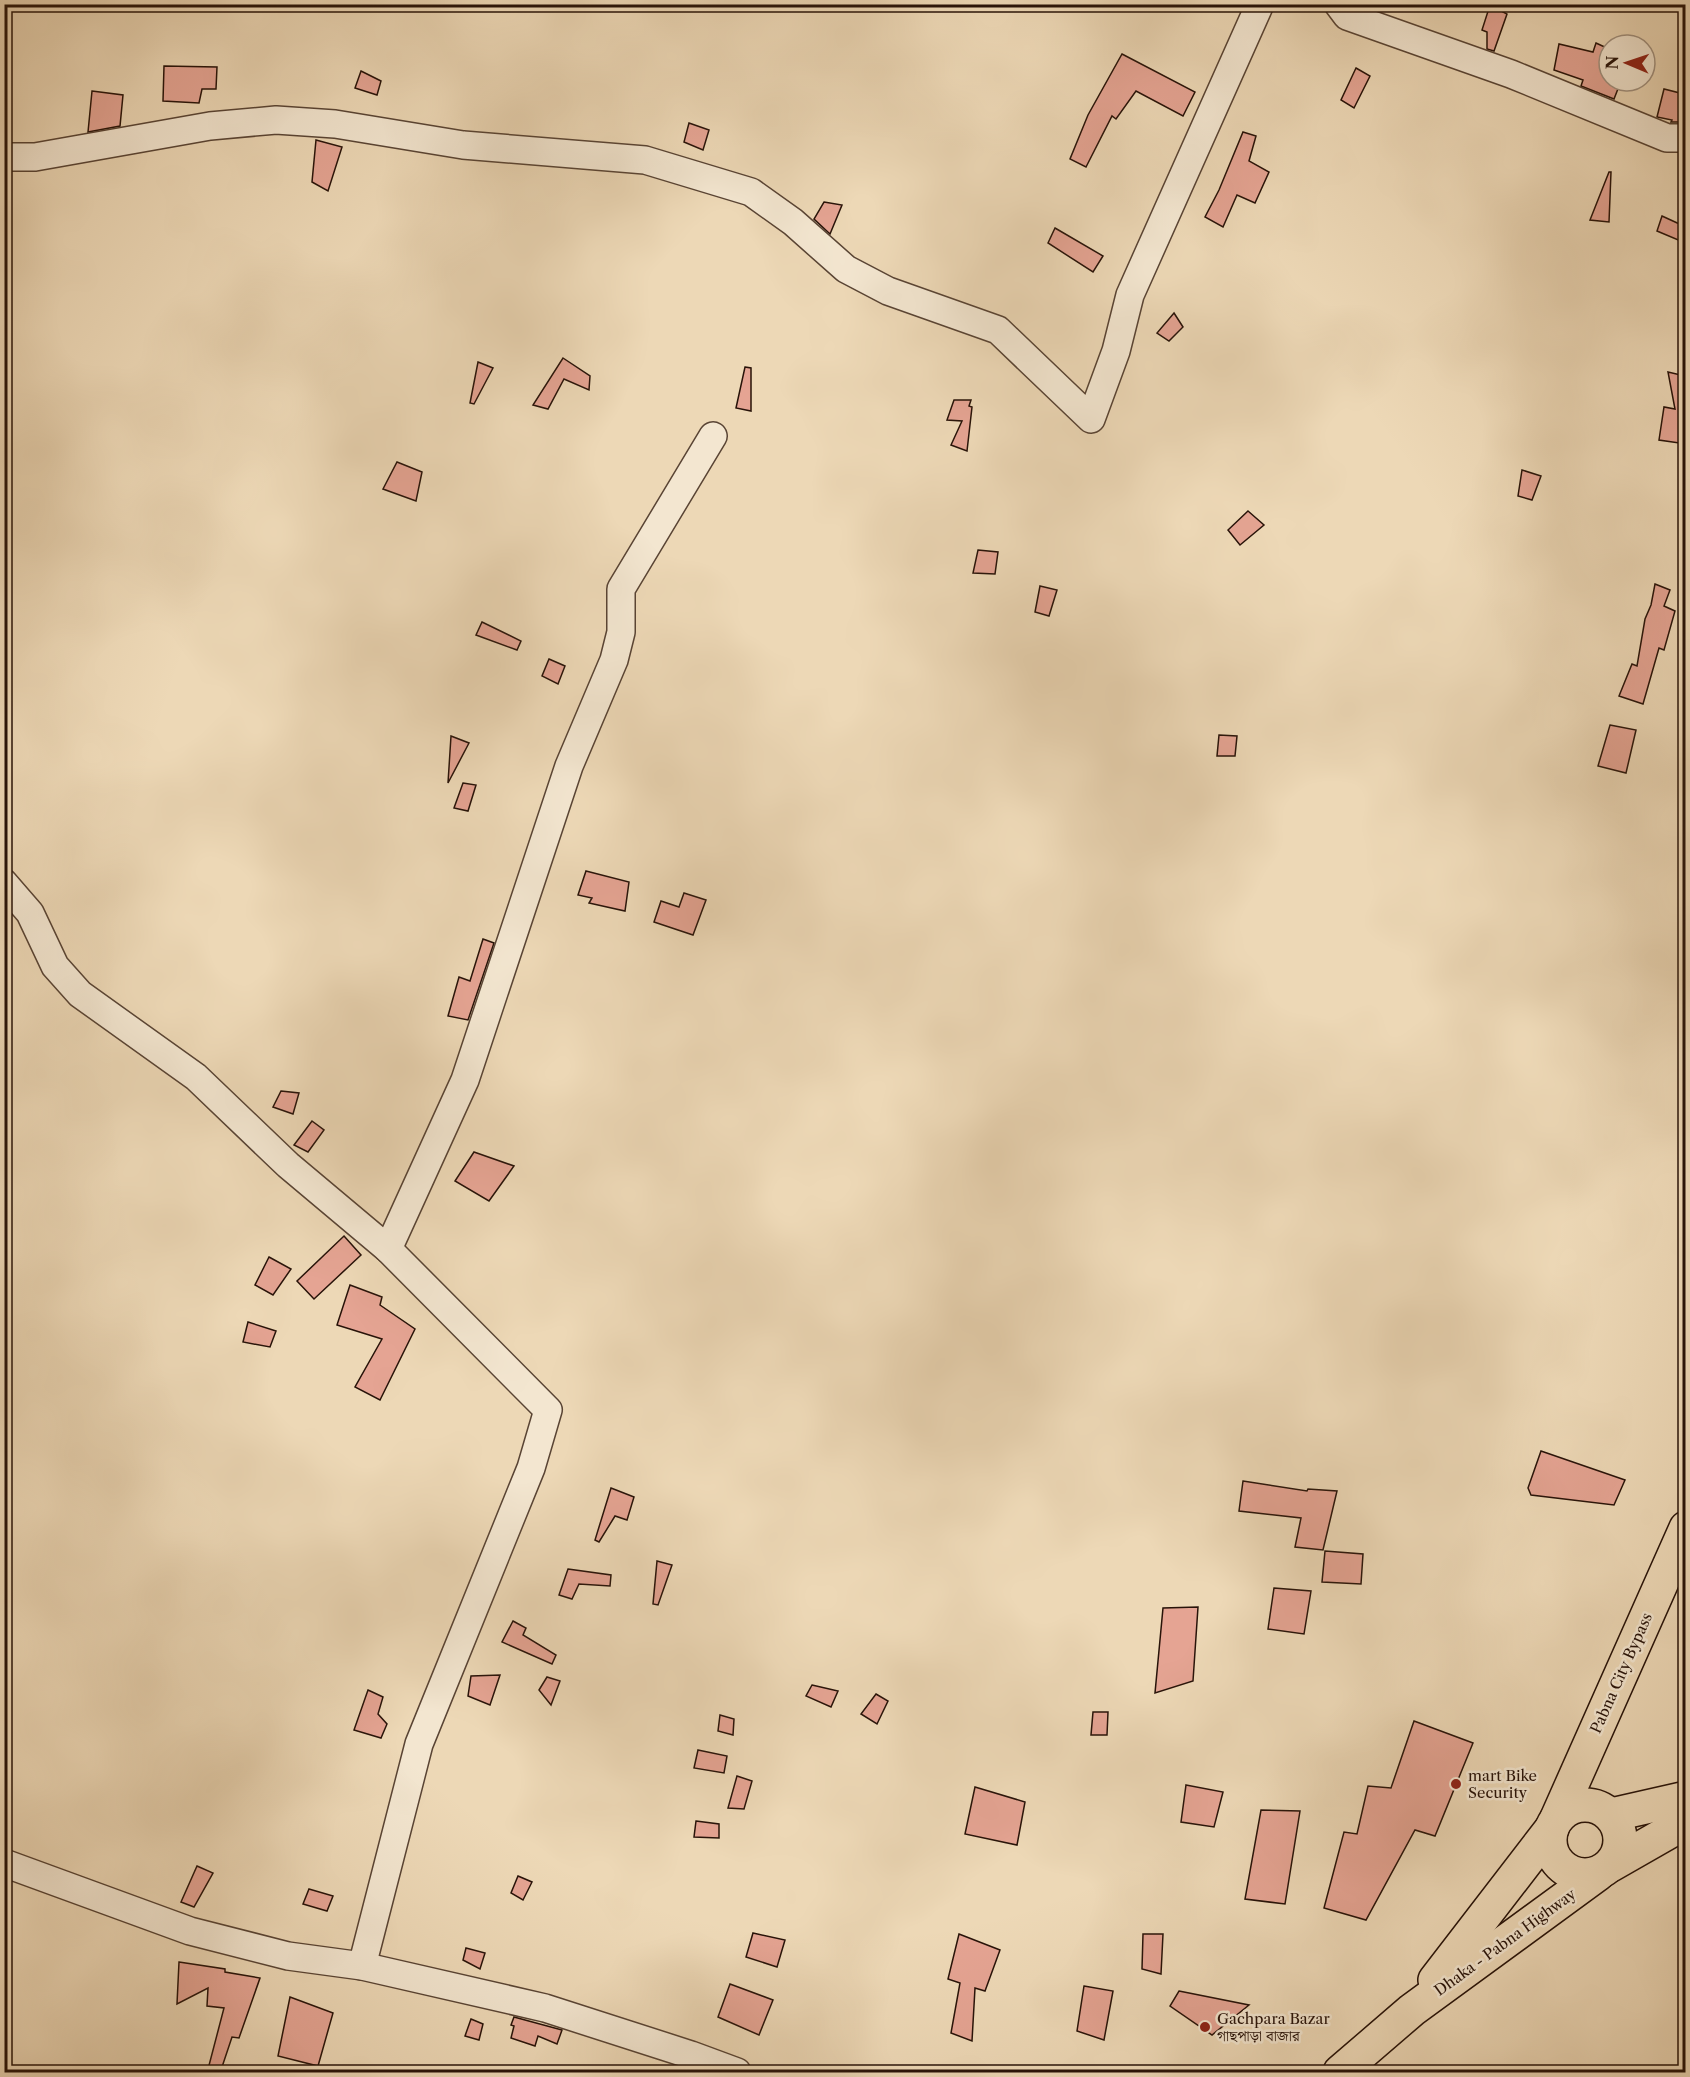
<svg xmlns="http://www.w3.org/2000/svg" width="1690" height="2077" font-family="'Libre Caslon Text','Noto Serif Bengali',serif">
	<rect width="100%" height="100%" fill="#edd8b6"/>
	<filter id="stains"><feTurbulence type="fractalNoise" baseFrequency=".00333" numOctaves="4"/><feColorMatrix values="0 0 0 0 .2 0 0 0 0 .09 0 0 0 0 .02 0 0 0 .5 -.17"/></filter>
	<radialGradient id="worn" r=".72"><stop offset=".6" stop-color="#630" stop-opacity="0"/><stop offset="1" stop-color="#630" stop-opacity=".3"/></radialGradient>
	<g fill="#e5a493" stroke="#281309" stroke-width="1.5">
		<path d="M1490 5 1507 14 1494 51 1487 49V32L1482 30Z"/>
		<path d="M1596 43 1609 49V81H1621L1614 99 1581 86 1583 80 1554 70 1559 44 1593 52Z"/>
		<path d="M1122 54 1195 92 1183 116 1136 91 1116 119 1112 116 1086 167 1070 159 1088 115Z"/>
		<path d="M164 66 217 67 216 89H202L199 103 163 101Z"/>
		<path d="M1356 68 1370 76 1354 108 1341 100Z"/>
		<path d="M361 71 381 81 377 95 355 88Z"/>
		<path d="M1682 87H1686V122H1671L1672 120 1657 117 1664 89 1680 93Z"/>
		<path d="M92 91 123 95 120 126 88 132Z"/>
		<path d="M689 123 709 130 703 150 684 142Z"/>
		<path d="M1243 132 1256 136 1249 161 1269 172 1255 203 1237 195 1223 227 1205 217 1219 190Z"/>
		<path d="M316 140 342 147 328 191 312 182Z"/>
		<path d="M1609 172H1611L1609 222 1590 220Z"/>
		<path d="M824 202 842 205 830 234 814 219Z"/>
		<path d="M1662 216 1686 227 1683 242 1657 231Z"/>
		<path d="M1055 228 1103 256 1093 272 1048 243Z"/>
		<path d="M1174 313 1183 327 1169 341 1157 333Z"/>
		<path d="M563 358 590 376 589 390 564 379 548 409 533 405Z"/>
		<path d="M478 362 493 368 474 404 470 403Z"/>
		<path d="M745 367 751 368V411L736 408Z"/>
		<path d="M1668 372 1685 376 1683 424H1686V444L1659 440 1664 407 1675 409Z"/>
		<path d="M954 400H971L969 406 972 407 967 451 951 445 962 421 947 420Z"/>
		<path d="M397 462 422 472 416 501 383 489Z"/>
		<path d="M1522 470 1541 476 1532 500 1518 496Z"/>
		<path d="M1248 511 1264 525 1240 545 1228 530Z"/>
		<path d="M978 550 998 552 995 574 973 573Z"/>
		<path d="M1655 584 1670 590 1664 606 1675 611 1664 650 1659 648 1643 704 1619 696 1632 664 1637 666 1645 619 1651 605Z"/>
		<path d="M1040 586 1057 590 1049 616 1035 612Z"/>
		<path d="M482 622 521 641 517 650 476 635Z"/>
		<path d="M549 659 565 666 558 684 542 676Z"/>
		<path d="M1610 725 1636 730 1626 773 1598 766Z"/>
		<path d="M1219 735 1237 736 1235 756H1217Z"/>
		<path d="M451 736 469 743 448 783Z"/>
		<path d="M463 783 476 785 468 811 454 808Z"/>
		<path d="M586 871 629 882 625 911 589 903 592 898 578 895Z"/>
		<path d="M684 893 706 900 693 935 654 922 661 901 679 907Z"/>
		<path d="M483 939 494 943 468 1020 448 1016 459 977 470 981Z"/>
		<path d="M281 1091 299 1093 293 1114 273 1107Z"/>
		<path d="M312 1121 324 1130 308 1152 294 1145Z"/>
		<path d="M474 1152 514 1166 489 1201 455 1181Z"/>
		<path d="M344 1236 361 1255 314 1299 297 1281Z"/>
		<path d="M269 1257 291 1269 273 1295 255 1285Z"/>
		<path d="M350 1285 382 1297 380 1305 415 1329 380 1400 355 1387 382 1339 337 1325Z"/>
		<path d="M248 1322 276 1331 270 1347 243 1342Z"/>
		<path d="M1541 1451 1625 1480 1614 1505 1531 1495 1528 1488Z"/>
		<path d="M1243 1481 1307 1491 1308 1489 1337 1491 1323 1550 1295 1547 1301 1518 1239 1511Z"/>
		<path d="M611 1488 634 1497 627 1520 615 1516 599 1542 595 1540Z"/>
		<path d="M1325 1551 1363 1554 1361 1584 1322 1582Z"/>
		<path d="M657 1561 672 1565 658 1605 653 1604Z"/>
		<path d="M568 1569 611 1575 610 1586 579 1584 572 1599 559 1595Z"/>
		<path d="M1274 1588 1311 1591 1304 1634 1268 1629Z"/>
		<path d="M1198 1607 1193 1681 1155 1693 1163 1608Z"/>
		<path d="M513 1621 526 1628 523 1635 556 1655 552 1664 502 1642Z"/>
		<path d="M500 1675 490 1705 468 1696 471 1676Z"/>
		<path d="M547 1677 560 1681 551 1705 539 1690Z"/>
		<path d="M812 1685 838 1691 831 1707 806 1696Z"/>
		<path d="M368 1690 383 1697 378 1714 387 1724 381 1738 354 1730Z"/>
		<path d="M876 1694 888 1701 877 1724 861 1714Z"/>
		<path d="M1093 1712H1108L1107 1735H1091Z"/>
		<path d="M720 1715 734 1719 733 1735 718 1731Z"/>
		<path d="M1414 1721 1473 1743 1435 1836 1415 1830 1366 1920 1324 1908 1344 1832 1357 1834 1368 1786 1391 1788Z"/>
		<path d="M698 1750 727 1756 724 1773 694 1768Z"/>
		<path d="M737 1776 752 1781 744 1809 728 1808Z"/>
		<path d="M1186 1785 1223 1792 1214 1827 1181 1822Z"/>
		<path d="M975 1787 1025 1802 1017 1845 965 1834Z"/>
		<path d="M1261 1810 1300 1811 1285 1904 1245 1899Z"/>
		<path d="M696 1821 719 1824V1838L694 1837Z"/>
		<path d="M197 1866 213 1873 194 1907 181 1902Z"/>
		<path d="M518 1876 532 1882 523 1900 511 1893Z"/>
		<path d="M309 1889 333 1896 327 1911 303 1904Z"/>
		<path d="M753 1933 785 1940 777 1967 746 1957Z"/>
		<path d="M959 1934 1000 1950 985 1991 975 1988 972 2041 951 2033 960 1983 948 1979Z"/>
		<path d="M1143 1934H1163L1161 1974 1142 1969Z"/>
		<path d="M466 1948 485 1953 480 1969 463 1960Z"/>
		<path d="M179 1962 225 1969V1972L260 1978 239 2038 232 2037 220 2073H207L224 2008 207 2006 208 1988 177 2004Z"/>
		<path d="M730 1984 773 2000 759 2035 718 2017Z"/>
		<path d="M1084 1986 1113 1991 1104 2040 1077 2031Z"/>
		<path d="M1179 1991 1249 2005 1212 2035 1170 2006Z"/>
		<path d="M290 1997 333 2013 318 2066 278 2056Z"/>
		<path d="M514 2017 562 2030 557 2044 538 2036 535 2046 511 2038 514 2026 511 2025Z"/>
		<path d="M471 2019 483 2024 479 2040 465 2036Z"/>
	</g>
	<g fill="none" stroke-linecap="round" stroke-linejoin="round">
		<defs>
			<g id="minor">
				<path d="M1338 4 1347 16 1511 74 1667 138H1686"/>
				<path d="M4 157H35L210 126 276 120 335 124 463 145 645 160 751 192 793 222 846 269 888 291 998 330 1091 419 1116 351 1130 295 1260 4"/>
				<path d="M4 883 30 913 55 966 80 994 196 1077 288 1165 388 1249 548 1410 531 1468 419 1744 362 1966"/>
				<path d="M388 1249 465 1080 569 766 614 660 621 632V589L713 436"/>
				<path d="M4 1863 190 1931 288 1956 362 1966 545 2008 691 2055 737 2072"/>
			</g>
			<g id="highway">
				<circle cx="1585" cy="1840" r="35"/>
				<path d="M1611 1815 1686 1798"/>
				<path d="M1557 1818 1686 1528"/>
				<path d="M1611 1865 1686 1822"/>
				<path d="M1435 1980 1552 1828"/>
				<path d="M1340 2072 1412 2010 1598 1874"/>
			</g>
		</defs>
		<use href="#minor" stroke="#594434" stroke-width="30"/>
		<use href="#highway" stroke="#281309" stroke-width="36"/>
		<use href="#minor" stroke="#f3e6d0" stroke-width="27"/>
		<use href="#highway" stroke="#edd8b6" stroke-width="33"/>
	</g>
	<g fill="#8f2418" stroke="#f3e6d0" stroke-width="2">
		<circle cx="1456" cy="1784" r="6"/>
		<circle cx="1205" cy="2027" r="6"/>
	</g>
	<g text-anchor="middle" dominant-baseline="central" stroke-width="5" stroke-linejoin="round" paint-order="stroke">
		<g font-size="15" fill="#281309" stroke="#f3e6d0">
			<text transform="translate(1621 1673) rotate(-66)">Pabna City Bypass</text>
			<text transform="translate(1505 1942) rotate(-36)">Dhaka - Pabna Highway</text>
		</g>
		<g font-size="15" fill="#281309" stroke="#f3e6d0" text-anchor="start">
			<text x="1468" y="1775">mart Bike<tspan x="1468" dy="17">Security</tspan></text>
			<text x="1217" y="2018">Gachpara Bazar<tspan x="1217" dy="17">গাছপাড়া বাজার</tspan></text>
		</g>
	</g>
	<rect width="1690" height="2077" fill="none" stroke="#edd8b6" stroke-width="24"/>
	<rect x="6" y="6" width="1678" height="2065" fill="none" stroke="#281309" stroke-width="3"/>
	<rect x="12" y="12" width="1666" height="2053" fill="none" stroke="#281309" stroke-width="1.5"/>
	<g transform="translate(1627 63) rotate(272)"><circle r="28" fill="#f3e6d0" stroke="#a29280" stroke-width="1.5"/>
	<path d="M0-4.5L10 22L0 15L-10 22Z" fill="#8f2418"/>
	<text y="-9" font-size="16" font-weight="bold" text-anchor="middle" fill="#281309">N</text>
	</g>
	<rect width="100%" height="100%" filter="url(#stains)"/>
	<rect width="100%" height="100%" fill="url(#worn)"/>
</svg>
